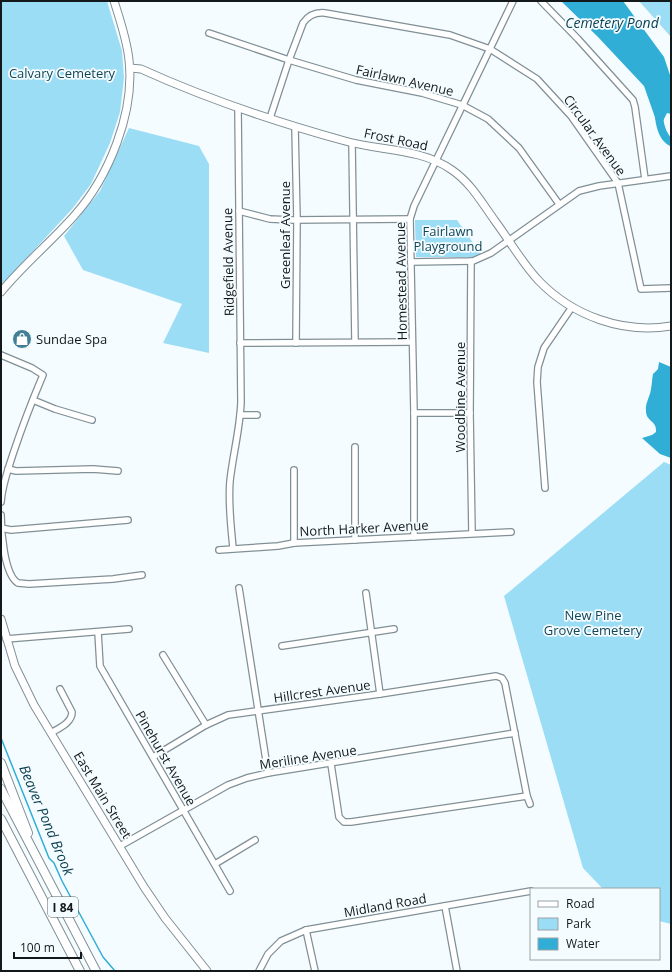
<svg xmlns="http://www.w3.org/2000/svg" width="672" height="972" font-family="'Open Sans',sans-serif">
	<rect width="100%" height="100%" fill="#f5fcff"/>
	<g fill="#9cddf6">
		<path d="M1 1H107L122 51 124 78 120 112 110 143 91 184 73 208 1 286Z"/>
		<path d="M639 1H671V37Z"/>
		<path d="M129 128 199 146 209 164V353L163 343 182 304 83 270 64 236 100 191Z"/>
		<path d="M415 220H457L481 254 473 257H416Z"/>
		<path d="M664 462 671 465V924L659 921V889H603L583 868 504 596Z"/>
	</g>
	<g fill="#30aed6">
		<path d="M561 1H623L664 57 671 78V114L667 113 660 127 658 126 644 86 598 37Z"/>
		<path d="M659 362 671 367V458L660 454 642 438 652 435 656 432C657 420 646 422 646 411 645 403 650 397 651 389 652 384 652 379 653 374L658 369Z"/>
	</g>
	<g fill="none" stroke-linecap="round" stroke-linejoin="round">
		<path stroke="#30aed6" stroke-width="1.5" d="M1 738 49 858 54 863 62 881 103 957 115 971"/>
		<path stroke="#30aed6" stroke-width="8" d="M659 117C660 126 662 137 671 142"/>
		<defs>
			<g id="minor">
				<path d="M541 1 578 39 633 100 635 107 645 179"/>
				<path d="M209 33 289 60 356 80 422 93 462 105 488 119 519 148 559 204"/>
				<path d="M270 118 289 60 303 23C308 16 315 12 325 13L450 35 490 49 537 79 571 116 618 183 641 289 671 288"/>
				<path d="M295 127 297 220 296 343"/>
				<path d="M352 143 355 342"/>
				<path d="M239 211 270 219 291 220 410 219"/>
				<path d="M471 261 470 413 472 533"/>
				<path d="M411 262 473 261 491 253 579 191 599 186 671 176"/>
				<path d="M240 343 412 342"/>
				<path d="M1 355 32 368 43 375C32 401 22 427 13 454 8 470 2 485 1 502"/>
				<path d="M33 400 55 409 92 420"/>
				<path d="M414 413H470"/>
				<path d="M240 415H257"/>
				<path d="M355 447V540"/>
				<path d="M8 469 16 471 93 469 118 471"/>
				<path d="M545 488 537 382 538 367 544 348 572 307"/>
				<path d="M1 515C1 530 4 575 18 583L29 584 113 579 142 575"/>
				<path d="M1 528 11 530 128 520"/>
				<path d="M414 537V413L410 219 414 206 513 1"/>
				<path d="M294 543V470"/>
				<path d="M233 548C231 526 228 503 230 481 233 454 240 429 241 402L238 108"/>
				<path d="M219 550 278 546 294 543 511 532"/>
				<path d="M239 588 268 773"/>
				<path d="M366 593 380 694"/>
				<path d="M98 632 100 666 230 891"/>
				<path d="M6 639 129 629"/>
				<path d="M282 646 394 629"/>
				<path d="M163 655 206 725"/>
				<path d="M51 733C59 728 72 723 72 712L60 689"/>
				<path d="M153 757 206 725 228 715 380 694 496 676 502 678 505 683 527 796 530 804"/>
				<path d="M331 764 339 817 344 822H351L527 796"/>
				<path d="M120 846 228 785 247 778 268 773 515 733"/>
				<path d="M215 864 255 840"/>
				<path d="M445 906 457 971"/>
				<path d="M306 930 315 971"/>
				<path d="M259 971 268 954 281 941 306 930 531 891"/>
			</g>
			<g id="major">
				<path d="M130 68 141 69C207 99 276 122 345 141 381 151 421 148 452 170 471 183 482 203 495 221 510 241 522 263 539 281 573 316 623 334 671 326"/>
				<path d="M1 292C23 265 51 242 74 216 109 177 135 112 129 60 127 40 120 20 114 1"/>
				<path d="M1 619 15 666 34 705 144 887 165 918 207 971"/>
			</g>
			<g id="highway">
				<path d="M1 763 28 833"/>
				<path d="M1 789 96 971"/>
				<path d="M1 819 80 971"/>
			</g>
		</defs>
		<use href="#minor" stroke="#809096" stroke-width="8"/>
		<use href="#major" stroke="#809096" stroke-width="9"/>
		<use href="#highway" stroke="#809096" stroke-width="10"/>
		<use href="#minor" stroke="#fff" stroke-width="5.5"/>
		<use href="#major" stroke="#fff" stroke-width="7"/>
		<use href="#highway" stroke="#fff" stroke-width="8"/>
	</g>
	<defs>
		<symbol id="shop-disc" viewBox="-11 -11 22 22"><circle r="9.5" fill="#427f96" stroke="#f5fcff"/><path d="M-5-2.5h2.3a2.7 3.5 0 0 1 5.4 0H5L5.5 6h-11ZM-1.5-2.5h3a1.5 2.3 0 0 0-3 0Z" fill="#fff"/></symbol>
	</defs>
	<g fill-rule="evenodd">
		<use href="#shop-disc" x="11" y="328" width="22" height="22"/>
	</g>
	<g text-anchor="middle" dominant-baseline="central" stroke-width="3.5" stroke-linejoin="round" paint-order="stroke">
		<rect fill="#f5fcff" stroke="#575d5f" stroke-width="1" x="48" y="897" width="30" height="20" rx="3"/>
		<g font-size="12" font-weight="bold" fill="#13191b">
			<text x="63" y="907">I 84</text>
		</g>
		<g font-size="13" fill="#124657" stroke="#f5fcff">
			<text x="62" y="73">Calvary Cemetery</text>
			<text x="448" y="231">Fairlawn<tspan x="448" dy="15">Playground</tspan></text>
			<text x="593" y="615">New Pine<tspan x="593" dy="15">Grove Cemetery</tspan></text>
		</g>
		<g font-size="13" fill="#13191b" stroke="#f5fcff">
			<text transform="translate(405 80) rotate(13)">Fairlawn Avenue</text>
			<text transform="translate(595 135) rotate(54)">Circular Avenue</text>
			<text transform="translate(396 139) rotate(12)">Frost Road</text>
			<text transform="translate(285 235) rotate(-90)">Greenleaf Avenue</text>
			<text transform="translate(228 262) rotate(-91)">Ridgefield Avenue</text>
			<text transform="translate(401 281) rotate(-91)">Homestead Avenue</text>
			<text transform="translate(460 397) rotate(-90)">Woodbine Avenue</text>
			<text transform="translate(364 528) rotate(-3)">North Harker Avenue</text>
			<text transform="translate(322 691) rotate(-8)">Hillcrest Avenue</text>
			<text transform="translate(308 757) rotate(-9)">Meriline Avenue</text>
			<text transform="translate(166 758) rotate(60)">Pinehurst Avenue</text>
			<text transform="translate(103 795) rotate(59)">East Main Street</text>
			<text transform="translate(385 905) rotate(-10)">Midland Road</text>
		</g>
		<g font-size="13" fill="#13191b" stroke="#f5fcff" text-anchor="start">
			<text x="36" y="339">Sundae Spa</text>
		</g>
		<g font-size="14" font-style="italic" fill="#083e4f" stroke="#f5fcff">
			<text x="612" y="22">Cemetery Pond</text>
			<text transform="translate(47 820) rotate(67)">Beaver Pond Brook</text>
		</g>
	</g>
	<rect width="672" height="972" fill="none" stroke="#13191b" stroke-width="4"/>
	<rect x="530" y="888" width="130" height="72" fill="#f5fcff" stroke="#9ba1a4"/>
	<rect x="538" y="901" width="20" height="6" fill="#ffffff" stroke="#9ba1a4"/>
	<text x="566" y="908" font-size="12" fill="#13191b">Road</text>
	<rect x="538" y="918" width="20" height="12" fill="#9cddf6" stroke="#9ba1a4"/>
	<text x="566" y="928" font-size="12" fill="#13191b">Park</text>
	<rect x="538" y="938" width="20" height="12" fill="#30aed6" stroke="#9ba1a4"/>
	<text x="566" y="948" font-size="12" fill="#13191b">Water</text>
	<path d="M14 952v6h67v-6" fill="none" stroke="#13191b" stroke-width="2"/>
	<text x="20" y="952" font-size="12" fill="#13191b" stroke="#f5fcff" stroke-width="3" paint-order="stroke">100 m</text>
</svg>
